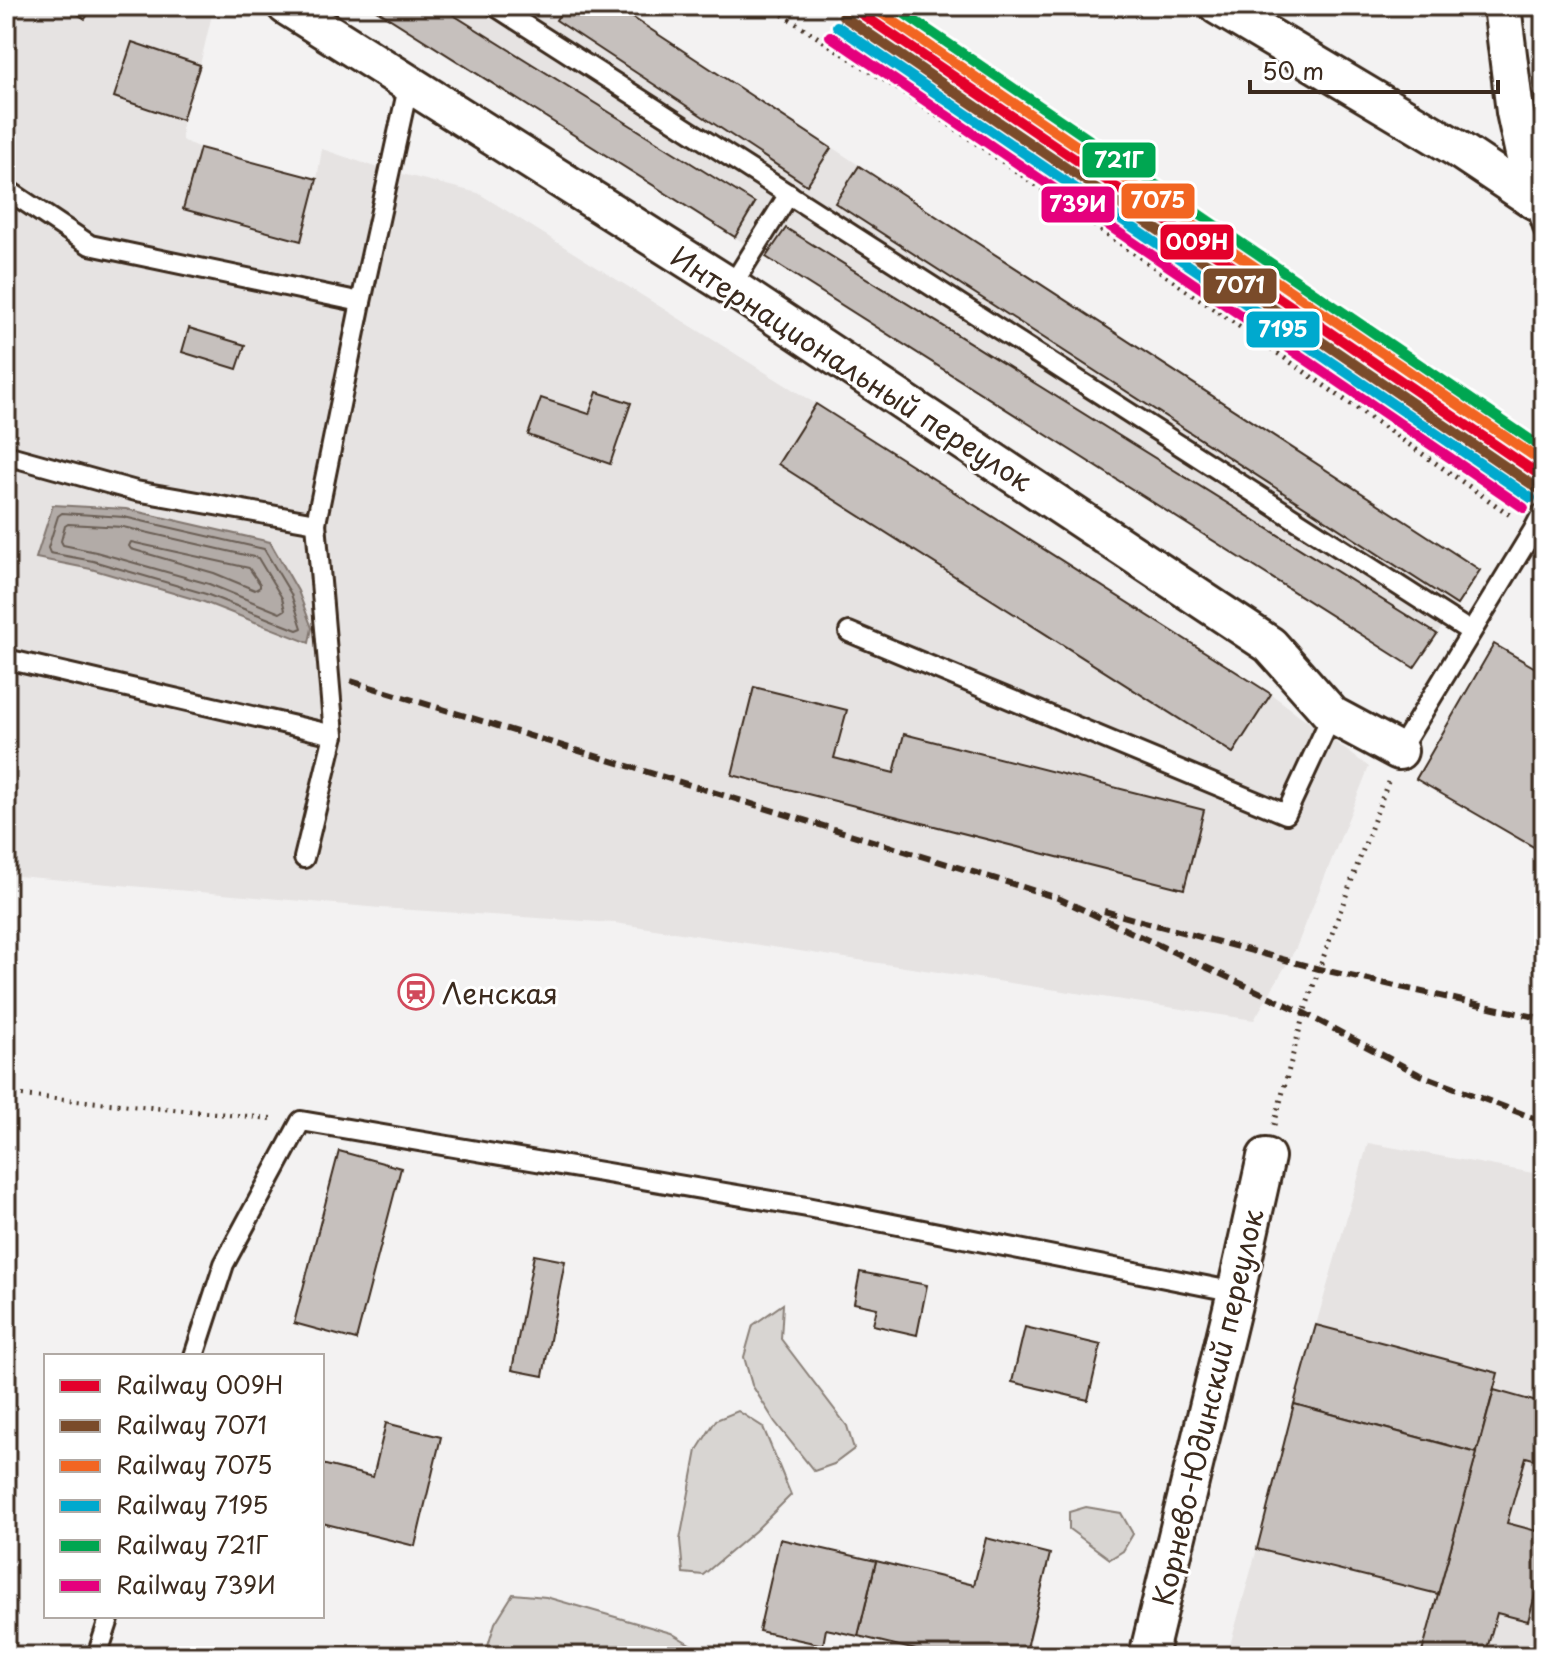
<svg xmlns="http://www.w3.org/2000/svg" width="1550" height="1662" font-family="'Playpen Sans',sans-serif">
	<rect width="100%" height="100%" fill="#f3f2f2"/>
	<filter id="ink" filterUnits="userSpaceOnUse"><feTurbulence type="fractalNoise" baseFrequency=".0125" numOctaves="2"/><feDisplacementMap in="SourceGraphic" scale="16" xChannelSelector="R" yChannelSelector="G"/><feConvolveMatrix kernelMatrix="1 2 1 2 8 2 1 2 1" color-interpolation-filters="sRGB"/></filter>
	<g filter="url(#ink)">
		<g fill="#e6e3e2">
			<path d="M6 6H214L200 65 182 120V140L200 148 317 179 322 149 378 168 478 193 816 404 1271 694 1369 767 1296 948 1254 1020 615 923 380 908 6 875Z"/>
			<path d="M370 6H615L1480 570 1414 668Z"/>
			<path d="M1368 1143 1544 1175V1656H1227L1257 1549 1316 1325Z"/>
		</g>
		<g fill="#d8d5d2" stroke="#8a8078" stroke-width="2">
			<path d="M783 1304 781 1339 847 1426 854 1449 834 1464 814 1471 775 1422 752 1385 744 1357 753 1325Z"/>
			<path d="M738 1411 763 1427 791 1495 755 1531 703 1575 683 1573 680 1540 697 1450 716 1420Z"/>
			<path d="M1086 1507 1121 1513 1133 1534 1123 1551 1110 1559 1069 1529V1512Z"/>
			<path d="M513 1594 546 1597 671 1633 710 1656H485L495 1623Z"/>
		</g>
		<path fill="#b2aba7" stroke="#827770" stroke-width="2" d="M53 505 126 509 270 542 298 591 312 628 309 643 204 602 91 569 36 558Z"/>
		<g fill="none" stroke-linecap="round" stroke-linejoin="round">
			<g stroke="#6b5e55" stroke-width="2">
				<path d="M62 513 124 517 264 549 291 594 302 628 297 630 206 594 93 561 50 553 48 548 58 516Z"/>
				<path d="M68 524 123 527 258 558 282 598 285 610 280 613 209 584 96 552 63 545 61 541 65 526Z"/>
				<path d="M131 542 249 568 260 584V587L255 590 214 573 131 549 129 546Z"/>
			</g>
		</g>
		<g fill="#c6c0bd" stroke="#3b2a1e" stroke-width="2">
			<path d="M65 6H94L85 19Z"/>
			<path d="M370 6H439L755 203 735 237Z"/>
			<path d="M565 6H615L831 148 807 185 556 20Z"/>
			<path d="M132 42 200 65 182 120 114 97Z"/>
			<path d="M200 148 317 179 301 241 183 209Z"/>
			<path d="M859 166 1480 570 1457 605 835 203Z"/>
			<path d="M786 228 1437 634 1414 668 766 257Z"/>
			<path d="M189 328 245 345 237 369 182 352Z"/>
			<path d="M597 392 631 403 610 464 528 435 541 398 589 414Z"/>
			<path d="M816 404 1271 694 1233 753 778 464Z"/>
			<path d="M1494 644 1544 673V853L1416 779Z"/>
			<path d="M754 687 847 710 834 758 894 773 904 734 1204 810 1184 889 732 775Z"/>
			<path d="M339 1151 401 1168 356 1340 294 1323Z"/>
			<path d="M534 1255 565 1261 543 1376 512 1370Z"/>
			<path d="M860 1272 927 1285 917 1335 873 1325 877 1308 854 1303Z"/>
			<path d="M1316 1325 1498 1373 1477 1453 1294 1404Z"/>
			<path d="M1025 1327 1101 1345 1088 1400 1012 1382Z"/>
			<path d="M1494 1390 1544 1404V1462L1526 1457 1507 1523 1544 1533V1563L1528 1621 1497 1613 1485 1656H1421Z"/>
			<path d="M1294 1404 1477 1453 1438 1594 1257 1549Z"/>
			<path d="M386 1423 441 1437 415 1546 322 1523V1464L373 1477Z"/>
			<path d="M986 1538 1050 1554 1025 1656H941L858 1636 876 1561 974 1585Z"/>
			<path d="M780 1539 876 1561 858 1636 826 1629 823 1645 759 1631Z"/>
		</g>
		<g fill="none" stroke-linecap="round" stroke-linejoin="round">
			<defs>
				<g id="service">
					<path d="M495 6 1471 632"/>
					<path d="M6 189 90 245 361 302"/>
					<path d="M1534 200 1544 230"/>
					<path d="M731 287 789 194"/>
					<path d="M6 455 136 491 316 523 361 302 409 83"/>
					<path d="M849 632 1286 814 1332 715"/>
					<path d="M6 659 334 735"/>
					<path d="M1399 751 1533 531 1544 510"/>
					<path d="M304 858 334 735 316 523"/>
					<path d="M194 1356 224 1264 301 1121 807 1207 1236 1292"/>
					<path d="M97 1656 110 1616"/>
				</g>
				<g id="minor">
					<path d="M286 6 731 287 1270 645 1332 715 1399 751"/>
					<path d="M1218 6 1456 148 1534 200 1544 201"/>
					<path d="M1502 6 1515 112 1534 200"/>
					<path d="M1148 1656 1236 1292 1266 1157"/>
				</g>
			</defs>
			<use href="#service" stroke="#3b2a1e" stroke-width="24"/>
			<use href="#minor" stroke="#3b2a1e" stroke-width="42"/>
			<g stroke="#3b2a1e" stroke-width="5" stroke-dasharray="2 6" stroke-linecap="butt">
				<path d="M769 6 901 91 1513 517"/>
				<path d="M6 1094 276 1119"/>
				<path d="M1274 1125 1304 1013 1319 969 1388 782"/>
			</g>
			<use href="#service" stroke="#fff" stroke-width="18"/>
			<use href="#minor" stroke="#fff" stroke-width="36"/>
			<g stroke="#3b2a1e" stroke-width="6" stroke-dasharray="12 6" stroke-linecap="butt">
				<path d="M351 681 1058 898 1304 1013 1418 1074 1544 1122"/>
				<path d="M1104 911 1319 969 1544 1019"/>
			</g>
			<defs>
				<path id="rail-1" d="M850 6 1544 478"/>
				<path id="rail-2" d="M843 16 1537 488"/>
				<path id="rail-3" d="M871 6 1544 463"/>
				<path id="rail-4" d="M837 26 1531 498"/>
				<path id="rail-5" d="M893 6 1544 449"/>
				<path id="rail-6" d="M830 36 1524 508"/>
			</defs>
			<use href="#rail-1" stroke="#fff" stroke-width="16"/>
			<use href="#rail-2" stroke="#fff" stroke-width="16"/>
			<use href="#rail-3" stroke="#fff" stroke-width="16"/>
			<use href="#rail-4" stroke="#fff" stroke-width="16"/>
			<use href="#rail-5" stroke="#fff" stroke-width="16"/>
			<use href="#rail-6" stroke="#fff" stroke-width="16"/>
			<use href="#rail-1" stroke="#e4002b" stroke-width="10"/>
			<use href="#rail-2" stroke="#7a4b2a" stroke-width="10"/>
			<use href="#rail-3" stroke="#f26522" stroke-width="10"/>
			<use href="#rail-4" stroke="#00a9ce" stroke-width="10"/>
			<use href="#rail-5" stroke="#00a651" stroke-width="10"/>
			<use href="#rail-6" stroke="#e5007d" stroke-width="10"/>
		</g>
	</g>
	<defs>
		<symbol id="station-ring" viewBox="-11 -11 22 22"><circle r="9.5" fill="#fff" stroke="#d1495b" stroke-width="1.5"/><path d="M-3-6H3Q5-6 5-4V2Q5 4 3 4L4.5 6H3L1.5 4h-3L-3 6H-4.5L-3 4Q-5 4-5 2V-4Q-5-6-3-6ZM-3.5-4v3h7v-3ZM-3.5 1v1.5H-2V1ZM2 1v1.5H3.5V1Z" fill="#d1495b"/></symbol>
	</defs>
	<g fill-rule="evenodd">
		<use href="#station-ring" x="396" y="972" width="40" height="40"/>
	</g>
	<g text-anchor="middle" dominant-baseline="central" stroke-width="6" stroke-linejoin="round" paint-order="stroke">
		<g font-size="28" fill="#3b2a1e" stroke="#fff">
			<text transform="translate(852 368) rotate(33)">Интернациональный переулок</text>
			<text transform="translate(1207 1407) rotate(-77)">Корнево-Юдинский переулок</text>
		</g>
		<g font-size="28" fill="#3b2a1e" stroke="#fff" text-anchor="start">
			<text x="442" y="992">Ленская</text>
		</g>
	</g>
	<g stroke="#fff" stroke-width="3">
		<rect x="1081" y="141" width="76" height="38" rx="8" fill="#00a651"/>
		<rect x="1120" y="182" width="76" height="38" rx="8" fill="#f26522"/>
		<rect x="1040" y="185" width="76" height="39" rx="8" fill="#e5007d"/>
		<rect x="1159" y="223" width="76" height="38" rx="8" fill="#e4002b"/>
		<rect x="1202" y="267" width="76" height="38" rx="8" fill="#7a4b2a"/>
		<rect x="1245" y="310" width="76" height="39" rx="8" fill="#00a9ce"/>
	</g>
	<g font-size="22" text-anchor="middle" font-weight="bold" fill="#fff">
		<text x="1119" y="168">721Г</text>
		<text x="1158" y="208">7075</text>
		<text x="1078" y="212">739И</text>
		<text x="1197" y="250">009Н</text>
		<text x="1240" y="293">7071</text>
		<text x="1283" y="337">7195</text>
	</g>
	<rect width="1550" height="1662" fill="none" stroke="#fff" stroke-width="32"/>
	<rect x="16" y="16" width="1518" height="1630" fill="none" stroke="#3b2a1e" stroke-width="3" filter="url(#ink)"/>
	<rect x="44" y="1354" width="280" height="264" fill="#ffffff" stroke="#b1aaa5" stroke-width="2"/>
	<rect x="60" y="1380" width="40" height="12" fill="#e4002b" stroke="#b1aaa5" stroke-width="2"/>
	<text x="116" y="1394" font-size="24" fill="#3b2a1e">Railway 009Н</text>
	<rect x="60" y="1420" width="40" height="12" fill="#7a4b2a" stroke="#b1aaa5" stroke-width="2"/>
	<text x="116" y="1434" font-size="24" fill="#3b2a1e">Railway 7071</text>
	<rect x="60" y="1460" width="40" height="12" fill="#f26522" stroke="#b1aaa5" stroke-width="2"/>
	<text x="116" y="1474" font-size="24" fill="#3b2a1e">Railway 7075</text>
	<rect x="60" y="1500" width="40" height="12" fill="#00a9ce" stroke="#b1aaa5" stroke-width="2"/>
	<text x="116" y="1514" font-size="24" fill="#3b2a1e">Railway 7195</text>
	<rect x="60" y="1540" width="40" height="12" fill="#00a651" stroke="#b1aaa5" stroke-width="2"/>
	<text x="116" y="1554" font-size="24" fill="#3b2a1e">Railway 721Г</text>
	<rect x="60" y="1580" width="40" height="12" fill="#e5007d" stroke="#b1aaa5" stroke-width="2"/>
	<text x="116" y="1594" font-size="24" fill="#3b2a1e">Railway 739И</text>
	<path d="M1250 80v12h248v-12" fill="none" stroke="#3b2a1e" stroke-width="4"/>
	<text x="1262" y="80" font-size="24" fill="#3b2a1e" stroke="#ffffff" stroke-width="6" paint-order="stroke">50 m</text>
</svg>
